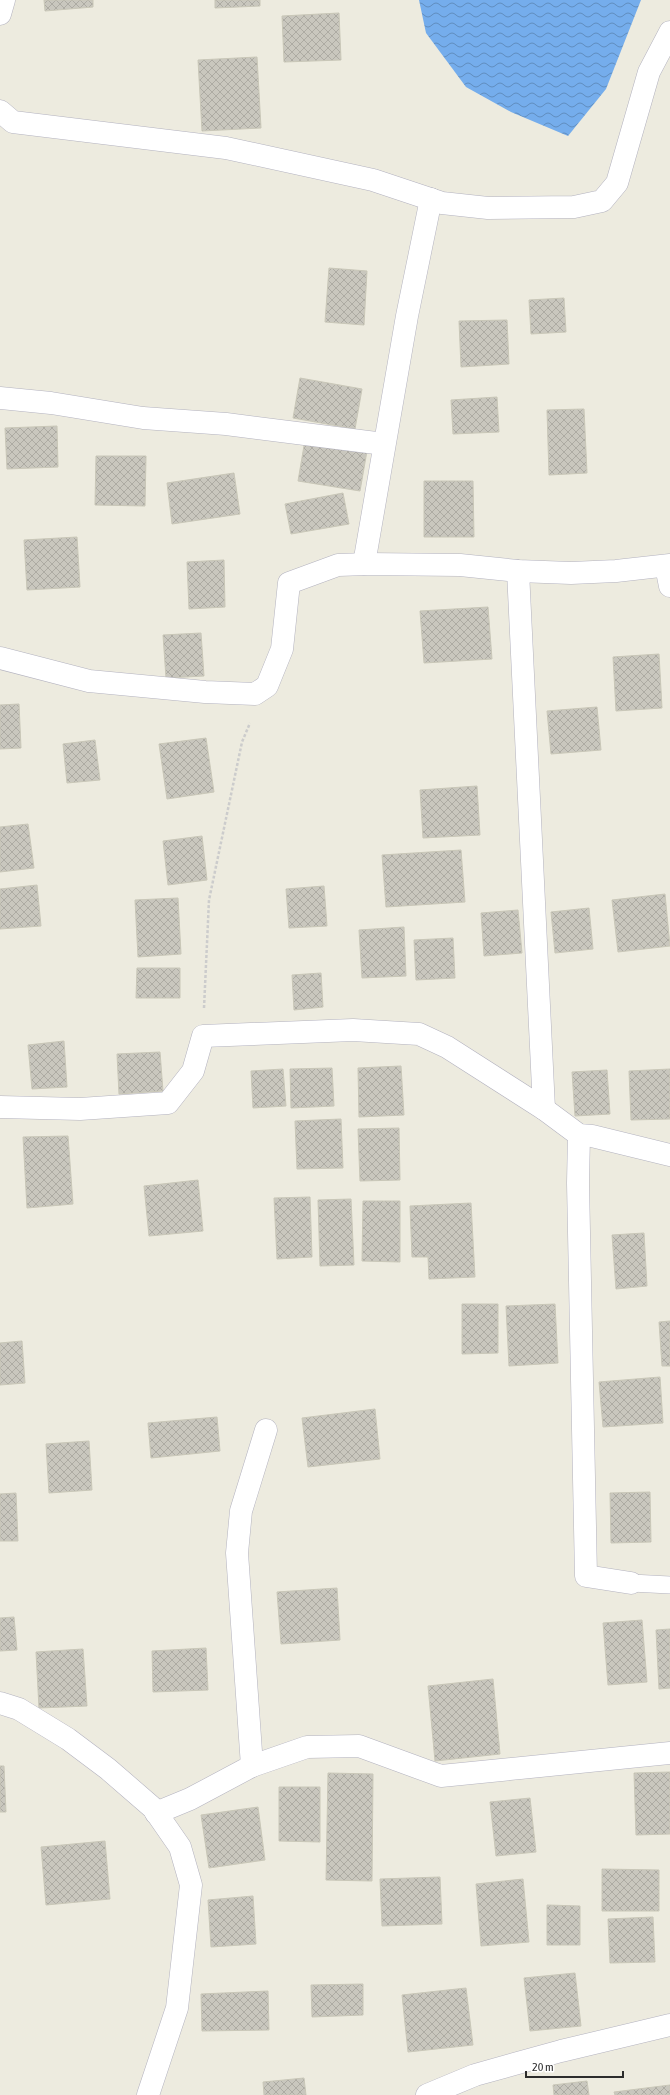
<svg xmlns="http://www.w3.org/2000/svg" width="670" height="2095" font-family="'Asap Condensed',sans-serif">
	<defs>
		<pattern id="water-waves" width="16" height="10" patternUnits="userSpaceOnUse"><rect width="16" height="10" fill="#75adec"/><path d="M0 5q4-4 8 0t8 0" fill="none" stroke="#608dbf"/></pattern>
		<pattern id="building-cross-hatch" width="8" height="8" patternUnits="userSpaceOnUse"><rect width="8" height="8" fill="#c9c7be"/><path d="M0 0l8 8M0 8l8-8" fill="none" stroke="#adaba3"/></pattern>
	</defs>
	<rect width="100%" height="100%" fill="#edebdf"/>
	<path fill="url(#water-waves)" d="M419 0H641L606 89 568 136 511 112 466 87 426 33Z"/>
	<g fill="url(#building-cross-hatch)" stroke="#c9c7b8">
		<path d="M44 0H93V7L45 11Z"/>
		<path d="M215 0H260V6L215 8Z"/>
		<path d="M339 13 341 60 284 62 282 16Z"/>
		<path d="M257 57 261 128 202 131 198 60Z"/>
		<path d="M329 268 367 271 364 325 325 322Z"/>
		<path d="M564 298 566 332 531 334 529 300Z"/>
		<path d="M507 320 509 364 461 367 459 321Z"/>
		<path d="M300 378 362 389 355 429 293 418Z"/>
		<path d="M497 397 499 432 453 434 451 400Z"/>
		<path d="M584 409 587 473 549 475 547 410Z"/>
		<path d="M57 426 58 467 7 469 5 428Z"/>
		<path d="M305 440 367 451 360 491 298 481Z"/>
		<path d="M96 456H146L145 506 95 505Z"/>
		<path d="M234 473 240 514 172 524 167 483Z"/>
		<path d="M424 481H473L474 537H424Z"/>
		<path d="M343 493 349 524 291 534 285 504Z"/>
		<path d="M77 537 80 587 27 590 24 540Z"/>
		<path d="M224 560 225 607 189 609 187 562Z"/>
		<path d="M488 607 492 659 424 663 420 611Z"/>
		<path d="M201 633 204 676 166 678 163 635Z"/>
		<path d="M659 654 662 708 616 711 613 657Z"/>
		<path d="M19 704 21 748 0 749V705Z"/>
		<path d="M597 707 601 750 551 754 547 711Z"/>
		<path d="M206 738 214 792 167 799 159 744Z"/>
		<path d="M95 740 100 780 67 783 63 744Z"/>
		<path d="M477 786 480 835 423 838 420 790Z"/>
		<path d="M28 824 34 868 0 872V827Z"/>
		<path d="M202 836 207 880 168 885 163 841Z"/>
		<path d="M461 850 465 902 386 907 382 855Z"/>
		<path d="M37 885 41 926 0 929V889Z"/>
		<path d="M324 886 327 926 289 928 286 889Z"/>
		<path d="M665 894 670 946 618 952 612 900Z"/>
		<path d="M178 898 181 954 138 957 135 900Z"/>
		<path d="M589 908 593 949 555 953 551 912Z"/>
		<path d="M518 910 522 953 484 956 481 913Z"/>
		<path d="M404 927 406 976 362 978 359 930Z"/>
		<path d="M453 938 455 978 416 980 414 940Z"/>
		<path d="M137 968H180V998H136Z"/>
		<path d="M321 973 323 1007 294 1010 292 975Z"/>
		<path d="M64 1041 67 1087 32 1089 28 1045Z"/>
		<path d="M160 1052 163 1091 119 1094 117 1054Z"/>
		<path d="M401 1066 404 1115 359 1117 358 1068Z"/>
		<path d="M332 1068 334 1106 291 1108 290 1069Z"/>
		<path d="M283 1069 286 1106 253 1108 251 1071Z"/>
		<path d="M670 1069V1119L631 1120 629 1071Z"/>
		<path d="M607 1070 610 1114 575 1116 572 1072Z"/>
		<path d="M341 1119 343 1168 297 1169 295 1121Z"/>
		<path d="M399 1128 400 1180 360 1181 358 1129Z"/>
		<path d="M68 1136 73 1204 27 1208 23 1137Z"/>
		<path d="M198 1180 203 1231 149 1236 144 1186Z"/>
		<path d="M310 1197 312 1257 277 1259 274 1198Z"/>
		<path d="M351 1199 354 1265 320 1266 318 1200Z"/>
		<path d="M363 1201H400V1262L362 1261Z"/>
		<path d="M471 1203 475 1277 429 1279 428 1257H412L410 1206Z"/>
		<path d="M644 1233 647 1286 616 1289 612 1235Z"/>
		<path d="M462 1304H498V1353L462 1354Z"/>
		<path d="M555 1304 558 1363 509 1366 506 1306Z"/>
		<path d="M670 1321V1366H662L659 1322Z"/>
		<path d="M22 1341 25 1383 0 1385V1343Z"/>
		<path d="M660 1377 663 1423 603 1427 599 1382Z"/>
		<path d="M375 1409 380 1459 308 1467 302 1418Z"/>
		<path d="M217 1417 220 1451 151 1458 148 1423Z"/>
		<path d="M89 1441 92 1490 49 1493 46 1444Z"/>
		<path d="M650 1492 651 1542 611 1543 610 1493Z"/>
		<path d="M16 1493 18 1541H0V1494Z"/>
		<path d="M337 1588 340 1640 281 1644 277 1592Z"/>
		<path d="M14 1617 17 1650 0 1651V1618Z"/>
		<path d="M642 1620 647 1682 608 1685 603 1623Z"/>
		<path d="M670 1629V1688L659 1689 656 1630Z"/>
		<path d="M206 1648 208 1690 153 1692 152 1651Z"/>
		<path d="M83 1649 87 1706 39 1708 36 1652Z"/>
		<path d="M493 1679 500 1754 435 1761 428 1686Z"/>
		<path d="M0 1766H4L6 1812H0Z"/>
		<path d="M670 1772V1834L636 1835 634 1773Z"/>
		<path d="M328 1773 373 1774 372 1881 326 1880Z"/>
		<path d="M279 1787H320V1842L279 1841Z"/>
		<path d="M530 1798 536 1852 496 1856 490 1802Z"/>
		<path d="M258 1807 265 1860 209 1868 201 1815Z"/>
		<path d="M105 1841 110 1899 46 1905 41 1847Z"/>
		<path d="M602 1869 659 1870V1911H602Z"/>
		<path d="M440 1877 442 1924 382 1926 380 1879Z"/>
		<path d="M523 1879 529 1942 481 1946 476 1884Z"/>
		<path d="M253 1896 256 1944 211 1947 208 1900Z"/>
		<path d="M547 1905 580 1906V1945H547Z"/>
		<path d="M653 1917 655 1962 610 1963 608 1919Z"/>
		<path d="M575 1973 581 2026 530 2031 524 1978Z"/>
		<path d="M363 1984V2015L312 2017 311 1985Z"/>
		<path d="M466 1988 473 2045 408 2052 402 1995Z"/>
		<path d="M268 1991 269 2030 202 2031 201 1994Z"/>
		<path d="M304 2078 306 2095H264L263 2082Z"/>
		<path d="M587 2081 589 2095H554L553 2085Z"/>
		<path d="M670 2085V2095H615L614 2092Z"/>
	</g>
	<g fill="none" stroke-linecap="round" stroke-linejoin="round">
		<defs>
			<path id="lane" d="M631 1583 670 1585"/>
			<g id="street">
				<path d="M0 14 4 0"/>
				<path d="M0 111 13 122 226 148 373 180 442 203 488 208 574 207 602 201 617 183 649 72 670 32"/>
				<path d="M0 398 51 403 143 418 226 424 384 444"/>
				<path d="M364 564 407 316 431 199"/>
				<path d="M666 566 670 586"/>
				<path d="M518 571 544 1109"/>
				<path d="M0 658 89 681 205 692 255 694 267 686 282 649 289 583 338 565 367 564 460 565 518 571 571 573 616 571 670 565"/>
				<path d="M0 1107 80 1109 168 1103 193 1071 203 1036 353 1030 419 1034 447 1047 544 1109 579 1135 592 1136 670 1155"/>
				<path d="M579 1135 578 1183 586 1576 631 1583"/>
				<path d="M0 1703 19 1709 68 1739 108 1769 153 1808 180 1847 191 1885 177 2008 148 2095"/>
				<path d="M252 1766 237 1553 241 1511 266 1430"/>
				<path d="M156 1813 190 1799 252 1766 307 1747 359 1746 441 1776 670 1753"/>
			</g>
			<path id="secondary" d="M427 2095 475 2075 561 2051 670 2025"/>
		</defs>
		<use href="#lane" stroke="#b3b2bf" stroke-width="18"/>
		<use href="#street" stroke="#b3b2bf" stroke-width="23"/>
		<use href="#secondary" stroke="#b3b2bf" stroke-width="23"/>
		<path stroke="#ccc" stroke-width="2.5" stroke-dasharray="3 2" stroke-linecap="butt" d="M204 1008 209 900 242 742 250 723"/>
		<use href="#lane" stroke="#fff" stroke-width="17"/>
		<use href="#street" stroke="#fff" stroke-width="22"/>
		<use href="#secondary" stroke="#fff" stroke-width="22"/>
	</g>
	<path d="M526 2071v6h97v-6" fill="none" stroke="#2c2c2c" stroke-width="2"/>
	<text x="532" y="2071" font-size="12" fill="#2c2c2c" stroke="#ffffff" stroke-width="3" paint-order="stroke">20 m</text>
</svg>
